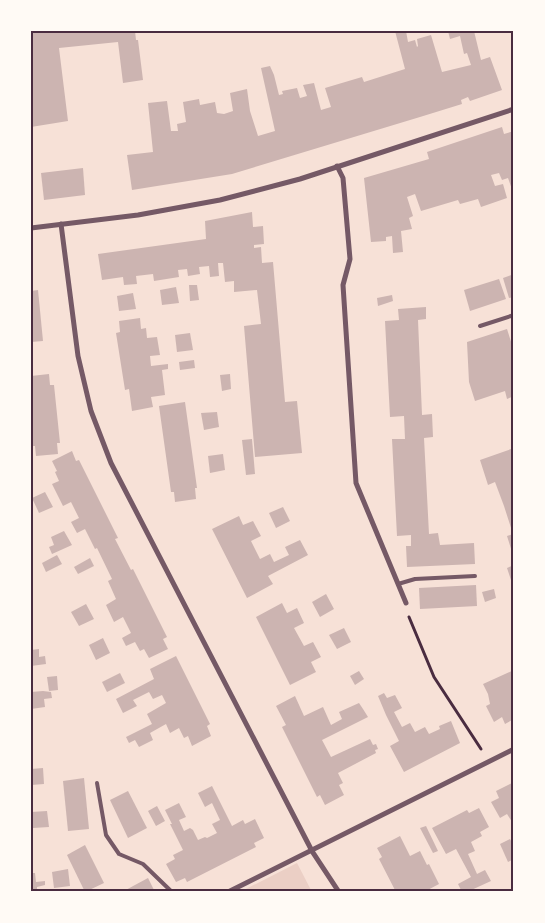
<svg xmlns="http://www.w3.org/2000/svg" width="545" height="923" font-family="'Asap Condensed',sans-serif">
	<rect width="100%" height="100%" fill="#f7e1d7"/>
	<path fill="#ebcfc5" d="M297 863 312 892H240Z"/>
	<g fill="#ccb4b1">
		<path d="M31 31H135L136 40H138L143 80 123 83 118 42 59 48 68 121 31 127Z"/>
		<path d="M395 31H406L408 42 415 40 417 47 418 46 417 39 431 35 442 72 471 65 467 53 464 54 460 36 450 39 448 31H474L481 60 490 57 502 90 470 101 468 97 461 100 462 104 420 117 232 174 132 190 127 155 153 152 148 103 167 101 171 131H178L177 124 186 122 183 102 199 99 200 105 215 102 217 113 224 114 233 111 230 93 247 89 250 111 258 136 275 131 261 68 270 66 274 75 279 95 283 94 282 91 297 88 300 98 307 96 303 85 314 83 321 110 331 107 325 88 362 77 364 82 405 69Z"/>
		<path d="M502 127 504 134 514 131V195L508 178 502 180 499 173 491 175 495 186 503 184 507 198 481 207 478 199 460 204 458 200 421 211 415 194 407 197 413 216 409 218 412 229 401 231 403 252 393 253 392 236 386 237V241L371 242 364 178 429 159 427 152Z"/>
		<path d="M83 168 85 195 44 200 41 173Z"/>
		<path d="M252 212 253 227 263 226 264 244 254 245V248L261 247 262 263 273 262 285 402 297 401 302 453 255 457 244 326 261 324 257 290 234 292V281L225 282 223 263H218L219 276 210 277 209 266 199 267 200 274 188 276 187 269 178 270 179 277 154 281 153 274 136 276 137 284 124 285 123 277 102 280 98 254 206 239 205 221Z"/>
		<path d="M514 274V297L509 298 503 278Z"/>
		<path d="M499 279 506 299 470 311 464 290Z"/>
		<path d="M189 285H197L199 300 190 301Z"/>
		<path d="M176 287 179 303 162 305 160 290Z"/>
		<path d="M38 290 43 341 31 342V291Z"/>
		<path d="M133 293 136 309 119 311 117 296Z"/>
		<path d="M392 295 393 301 378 306 377 298Z"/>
		<path d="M426 307V319L418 320 422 415 432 414 433 437 424 438 429 534 438 533 440 545 474 543 475 564 407 567 406 546H411V535L397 536 392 439H405L404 416 390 417 385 321 399 320 398 309Z"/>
		<path d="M140 318 141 329 146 328 147 338 157 337 160 355 150 356 151 366 168 364V369L162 370 165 395 151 397 153 407 132 411 129 389 125 390 116 333 120 332 119 321Z"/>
		<path d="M507 329 514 351V396L507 399 505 391 475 401 469 382 467 342Z"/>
		<path d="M190 333 193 350 177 352 175 335Z"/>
		<path d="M194 360 195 368 180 370 179 362Z"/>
		<path d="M49 374 50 385H54L60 443H57L58 454 36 456 35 446H31V376Z"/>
		<path d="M230 374 231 389 222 391 220 375Z"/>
		<path d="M185 402 197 488H195L196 499 175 502 174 492H171L159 406Z"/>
		<path d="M217 412 219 427 204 430 201 413Z"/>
		<path d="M252 439 255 474 246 475 242 440Z"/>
		<path d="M514 448V555H513L507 536 513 534 504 506 495 482 488 485 480 460Z"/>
		<path d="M72 451 76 461 79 460 118 538 115 539 131 570 133 569 167 637 163 639 168 649 149 658 144 649 140 651 135 642 126 646 122 638 131 633 123 617 114 622 106 605 116 599 108 581 112 579 97 548 95 549 85 529 77 533 71 522 79 518 71 502 63 506 52 484 59 481 55 472 57 471 52 461Z"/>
		<path d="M223 454 225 470 210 473 208 456Z"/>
		<path d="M45 492 53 507 39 513 32 498Z"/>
		<path d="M283 507 290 521 276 528 269 513Z"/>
		<path d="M239 516 243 525 253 521 261 536 251 541 260 559 270 554 274 562 289 555 285 547 300 540 308 555 268 576 273 584 247 598 212 529Z"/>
		<path d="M64 531 72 545 52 554 49 547 54 545 51 537Z"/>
		<path d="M57 555 62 564 46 572 42 563Z"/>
		<path d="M90 558 94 566 78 574 74 567Z"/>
		<path d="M514 565V586H513L507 568Z"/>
		<path d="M476 585 477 606 420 609 419 588Z"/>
		<path d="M494 589 496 598 485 602 482 592Z"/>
		<path d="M326 594 334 609 320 617 312 602Z"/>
		<path d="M282 603 287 613 297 608 304 623 294 628 304 646 313 642 321 657 311 662 316 672 290 685 256 617Z"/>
		<path d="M86 604 94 619 79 626 71 612Z"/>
		<path d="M344 628 351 642 337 649 329 635Z"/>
		<path d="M103 638 110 653 96 660 89 645Z"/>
		<path d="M39 649V657L45 656 46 664 31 666V650Z"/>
		<path d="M176 656 210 724 207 726 211 736 192 746 188 736 184 738 179 728 170 733 166 724 150 733 153 740 139 747 135 740 129 743 126 737 152 724 147 714 166 703 162 695 153 699 149 692 133 700 137 706 123 713 116 699 154 679 150 669Z"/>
		<path d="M514 670V719L505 724 502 717 494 722 486 706 490 704 488 694 483 684Z"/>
		<path d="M359 671 364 679 355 685 350 676Z"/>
		<path d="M120 673 125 683 107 692 102 682Z"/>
		<path d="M57 676 58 690 49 691 47 677Z"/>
		<path d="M43 691 51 692 52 698 44 699 45 707 31 709V692Z"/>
		<path d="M384 693 387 698 395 695 402 708 394 712 402 727 410 723 415 732 425 727 429 734 440 729 439 726 451 721 460 743 404 772 390 746 399 741 386 715 378 696Z"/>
		<path d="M295 696 304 716 323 707 331 725 342 719 339 712 359 703 363 709 368 717 322 740 331 757 370 739 373 745 376 744 378 749 375 750 376 753 338 773 343 783 339 785 344 795 325 805 320 795 317 797 282 727 286 725 276 706Z"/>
		<path d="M43 768 44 784 31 785V769Z"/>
		<path d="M84 778 89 829 68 831 63 781Z"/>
		<path d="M514 782V825L507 814 500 818 491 802 499 798 496 791Z"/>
		<path d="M212 786 232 826 243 820 245 824 255 819 264 838 254 843 256 847 187 882 185 878 176 882 166 864 175 859 173 855 183 850 170 824H172L165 810 179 803 186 817 179 820 184 831 190 828 193 830 198 840 205 837 207 838 217 833 212 824 220 820 212 803 205 807 198 793Z"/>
		<path d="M128 791 147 828 128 838 110 800Z"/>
		<path d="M157 806 165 821 156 826 148 811Z"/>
		<path d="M479 808 489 827 480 832 482 836 471 842 475 851 468 854 477 874 485 870 491 881 467 892H462L458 884 471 877 456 849 446 854 432 828 467 810 469 813Z"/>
		<path d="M47 811 49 827 33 828 31 812Z"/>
		<path d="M426 826 438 851 433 853 420 828Z"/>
		<path d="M400 836 410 856 420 851 427 865 429 864 439 884 424 892H396L379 859 382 857 377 848Z"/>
		<path d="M510 839 514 846V859L508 862 500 844Z"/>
		<path d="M85 845 104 883 85 892 67 855Z"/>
		<path d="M68 869 70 886 54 888 52 872Z"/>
		<path d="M31 873H35L36 882 45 881V885L37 887V890L31 891Z"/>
		<path d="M148 878 155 892H122Z"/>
	</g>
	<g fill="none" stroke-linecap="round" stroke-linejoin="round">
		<path stroke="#4a2c40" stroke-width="3" d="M409 617 434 677 481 749"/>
		<g stroke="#755966" stroke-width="4">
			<path d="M480 326 514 315"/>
			<path d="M398 584 415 579 475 576"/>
			<path d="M97 783 106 835 119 854 143 864 172 892"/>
		</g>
		<g stroke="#755966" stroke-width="5">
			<path d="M337 166 343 178 350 259 343 285 356 483 406 603"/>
			<path d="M61 224 78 356 91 411 111 463 312 851 339 892"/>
			<path d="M31 228 138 215 220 200 300 179 514 109"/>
			<path d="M228 892 514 749"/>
		</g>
	</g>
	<rect width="545" height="923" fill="none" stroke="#fffaf5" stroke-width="65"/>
	<rect x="32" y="32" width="480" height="858" fill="none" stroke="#4a2c40" stroke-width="2"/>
</svg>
